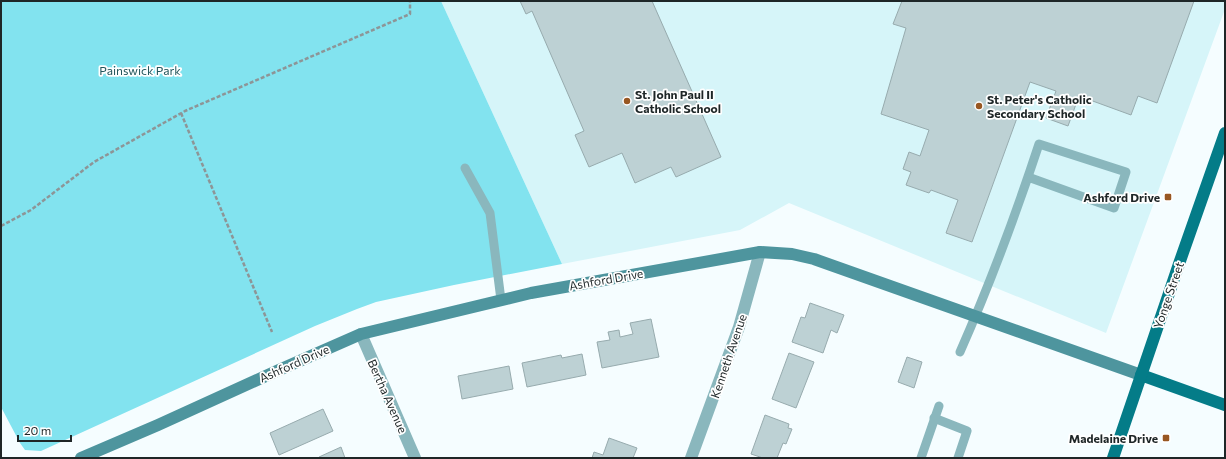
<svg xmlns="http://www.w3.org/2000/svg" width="1226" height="459" font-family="Commissioner,sans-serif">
	<rect width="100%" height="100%" fill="#f5fdff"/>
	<path fill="#d6f5f9" d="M441 1H1225V9L1106 333 789 203 740 230 562 264Z"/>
	<path fill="#82e3ef" d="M1 1H441L562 264 454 285 376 302 357 309 315 326 41 451 25 450 20 443 1 407Z"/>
	<g fill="#bdd1d4" stroke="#97abae">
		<path d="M520 1H652L721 157 676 177 671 167 635 183 622 153 589 167 575 135 584 131 532 11 526 14Z"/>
		<path d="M902 1H1194L1157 103 1138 96 1131 115 1079 96 1068 126 1046 118 1056 91 1030 82 972 242 946 233 958 200 931 190 929 193 906 185 911 172 903 169 909 152 920 156 929 130 881 114 906 28 893 24Z"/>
		<path d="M810 303 844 315 837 333 831 330 823 353 792 342 801 317 805 318Z"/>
		<path d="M651 319 659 357 602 368 597 342 610 340 608 332 619 330 620 337 633 334 630 323Z"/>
		<path d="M789 353 814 362 796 408 772 399Z"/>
		<path d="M582 354 586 375 527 387 522 363 561 355 562 358Z"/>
		<path d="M907 357 922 362 914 388 898 382Z"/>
		<path d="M509 366 513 389 462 399 458 376Z"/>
		<path d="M323 409 333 431 279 455 270 433Z"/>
		<path d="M765 415 789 424 788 428 792 429 786 444 783 443 777 458H763L751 454Z"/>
		<path d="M609 438 637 448 633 458H592L594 452 603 455Z"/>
		<path d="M341 447 345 458H319V457Z"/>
	</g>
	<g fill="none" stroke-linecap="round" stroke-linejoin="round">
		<g stroke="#8d9597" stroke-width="2.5" stroke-dasharray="4 2" stroke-linecap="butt">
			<path d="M181 113 272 332"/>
			<path d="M1 226 31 210 94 162 185 111 410 14V1"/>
		</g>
		<g stroke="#8ab7bd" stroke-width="9">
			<path d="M465 168 490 213 501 300"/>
			<path d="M960 352C990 284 1016 214 1039 144L1126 172 1114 208 1028 177"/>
			<path d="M934 418 967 431 958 458"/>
			<path d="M921 458 939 406"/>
		</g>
		<g stroke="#8ab7bd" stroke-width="12">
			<path d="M361 334 415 458"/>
			<path d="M691 458 739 327 760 252"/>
		</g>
		<path stroke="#4e959e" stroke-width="12" d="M81 458 158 425 279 370 361 334 531 293 760 252 792 254 814 259 1141 375"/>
		<g stroke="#047c88" stroke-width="12">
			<path d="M1141 375 1225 405"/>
			<path d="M1113 458 1180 261 1225 133"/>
		</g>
	</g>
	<g fill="#985722" stroke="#fff" stroke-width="1.5">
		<circle cx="627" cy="101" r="4"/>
		<circle cx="979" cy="106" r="4"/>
		<rect x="1164" y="193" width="8" height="8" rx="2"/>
		<rect x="1162" y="434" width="8" height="8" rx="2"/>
	</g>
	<g text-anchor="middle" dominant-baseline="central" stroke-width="3.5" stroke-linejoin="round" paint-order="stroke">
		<g font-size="12" fill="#21555b" stroke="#fff">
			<text x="140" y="70">Painswick Park</text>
		</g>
		<g font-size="12" font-weight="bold" fill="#1e2627" stroke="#fff" text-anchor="start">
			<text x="635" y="94">St. John Paul II<tspan x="635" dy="14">Catholic School</tspan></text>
			<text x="987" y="99">St. Peter's Catholic<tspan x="987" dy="14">Secondary School</tspan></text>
			<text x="1160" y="197" text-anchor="end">Ashford Drive</text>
			<text x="1158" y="438" text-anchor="end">Madelaine Drive</text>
		</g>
		<g font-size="12" fill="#1e2627" stroke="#fff">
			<text transform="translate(606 279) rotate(-10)">Ashford Drive</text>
			<text transform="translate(1168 295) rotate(-71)">Yonge Street</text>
			<text transform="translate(728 356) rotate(-71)">Kenneth Avenue</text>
			<text transform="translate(294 363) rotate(-24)">Ashford Drive</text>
			<text transform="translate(388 396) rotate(66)">Bertha Avenue</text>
		</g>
	</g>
	<rect width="1226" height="459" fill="none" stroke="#1e2627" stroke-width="4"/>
	<path d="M18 435v6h53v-6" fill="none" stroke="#1e2627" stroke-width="2"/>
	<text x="24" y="435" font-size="12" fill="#1e2627" stroke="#ffffff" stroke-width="3" paint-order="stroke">20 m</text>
</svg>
